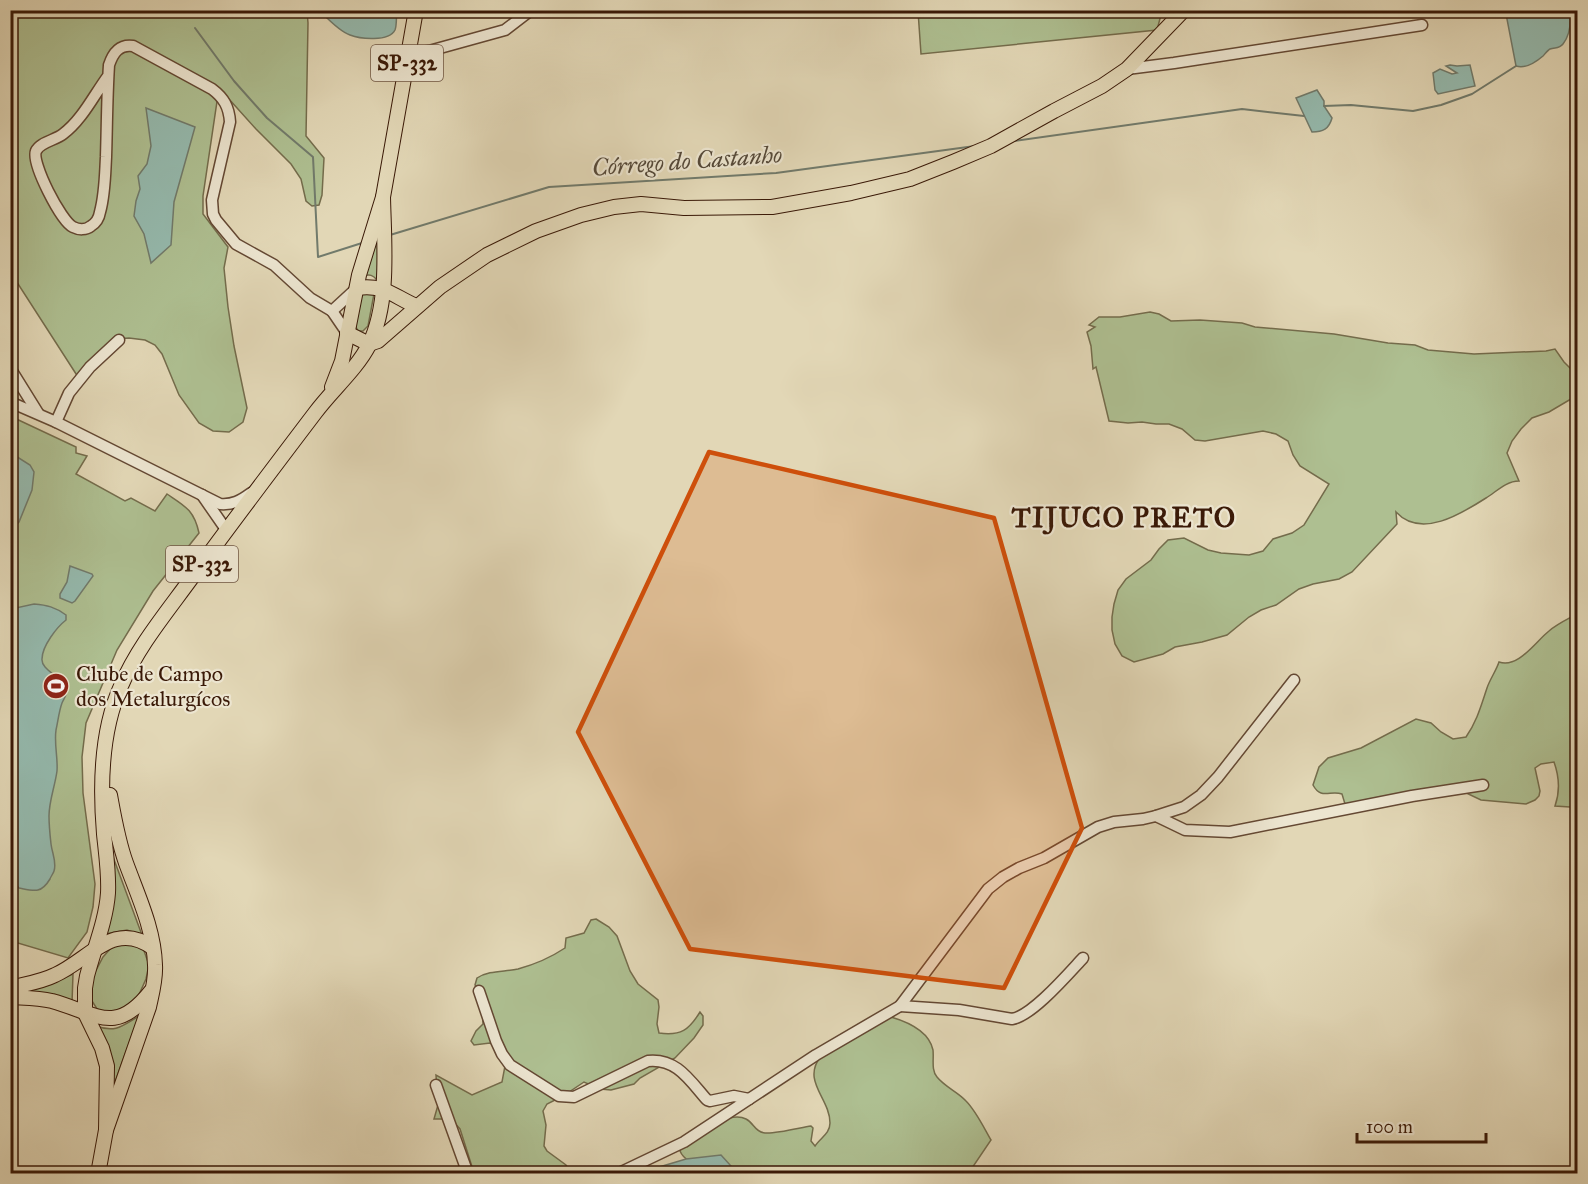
<svg xmlns="http://www.w3.org/2000/svg" width="1588" height="1184" font-family="'IM FELL Great Primer',serif">
	<rect width="100%" height="100%" fill="#e2d7b6"/>
	<filter id="stains"><feTurbulence type="fractalNoise" baseFrequency=".00333" numOctaves="4"/><feColorMatrix values="0 0 0 0 .2 0 0 0 0 .09 0 0 0 0 .02 0 0 0 .5 -.17"/></filter>
	<radialGradient id="worn" r=".72"><stop offset=".6" stop-color="#630" stop-opacity="0"/><stop offset="1" stop-color="#630" stop-opacity=".3"/></radialGradient>
	<g fill="#aebf91" stroke="#746c4c" stroke-width="1.5">
		<path d="M11 11H307L308 23 306 136 324 158 322 195 319 205 312 206 306 201 301 179 291 164 256 129 219 88 203 196V214L228 247 224 268 228 307 234 346 247 408 243 422 229 432 213 431 199 423 179 395 162 354 155 345 145 340 129 338 115 339 78 377 11 273Z"/>
		<path d="M918 11H1162L1157 30 921 54Z"/>
		<path d="M381 222 377 280C373 275 370 274 363 276Z"/>
		<path d="M363 292 374 294 368 326 363 331H358C350 320 359 304 363 292Z"/>
		<path d="M1150 312 1159 314 1171 321 1200 320 1242 323 1255 327 1334 334 1388 343 1415 345 1428 350 1474 354 1546 351 1555 349 1564 362 1574 372 1571 399 1549 412 1532 418 1521 429 1512 441 1507 453 1519 481C1506 481 1496 492 1486 498 1461 514 1421 539 1396 512L1397 524 1352 572 1339 579 1313 584 1299 589 1276 605 1261 610 1249 617 1227 635 1202 642 1175 647 1163 654 1134 662 1122 656 1115 644 1112 630V617L1114 604 1118 590 1126 579 1151 560 1159 549 1168 540 1184 538 1208 550 1221 553 1249 555 1263 551 1273 539 1292 533 1304 525 1329 484 1300 466 1293 455 1288 441 1276 434 1263 431 1205 441 1195 440 1182 429 1169 424H1156L1142 422 1128 423 1109 421 1096 367 1093 369 1091 346 1087 332 1095 327 1089 325 1099 317H1120Z"/>
		<path d="M10 416 76 447V453L87 456 76 474 125 501 131 498 155 511 167 494C185 506 194 510 199 533L153 591 117 650 86 723 82 757 83 793 95 884 93 907 87 932 68 958 11 941Z"/>
		<path d="M1577 614V805L1570 807 1555 806C1560 792 1559 776 1554 762L1541 764 1535 768 1540 791 1539 796 1535 800 1526 804 1481 800 1458 789 1345 804 1342 794C1330 790 1321 800 1313 785L1319 767 1328 758 1361 748 1416 719 1431 723 1441 732 1453 739 1466 737C1477 721 1481 706 1487 688 1490 679 1496 671 1499 662 1518 669 1536 641 1549 631 1557 624 1568 619 1577 614Z"/>
		<path d="M112 854 142 935 127 930 105 934C115 907 113 882 112 854Z"/>
		<path d="M596 919 609 927 617 936 630 971 638 984 658 1000 659 1007 657 1024 659 1033C681 1036 689 1030 700 1012L703 1016V1025L694 1038 675 1058 640 1078 634 1084 611 1090 600 1089 584 1082 563 1096 547 1104 543 1111 546 1125 544 1146 547 1151 566 1165 568 1168 567 1171 563 1173 555 1170 551 1171V1174L474 1173 460 1129 451 1119H434L438 1105 436 1075 472 1095 502 1082 505 1066 502 1048 490 1043 474 1045 471 1041 476 1031 483 1024 482 997 475 985 477 978C489 970 505 972 518 969 536 964 550 958 565 948L566 938 584 933 591 920Z"/>
		<path d="M118 945H142L149 965 146 979 137 999 117 1013H105L97 1009 92 1001 91 980 103 957 111 948Z"/>
		<path d="M73 974 72 1003 20 993 47 985Z"/>
		<path d="M139 1016 111 1093 96 1026C116 1033 122 1026 139 1016Z"/>
		<path d="M891 1017C908 1022 929 1031 933 1050 934 1059 931 1070 937 1077 945 1087 958 1092 966 1101 976 1111 984 1128 991 1140L968 1174 714 1173 712 1170C700 1165 685 1163 680 1151L683 1145C698 1135 728 1110 746 1119 754 1123 755 1132 765 1133 776 1134 799 1128 811 1126L813 1128 811 1141 815 1146C820 1138 830 1134 830 1123 830 1098 801 1081 821 1056Z"/>
	</g>
	<g fill="#95baae" stroke="#717a6b" stroke-width="1.5">
		<path d="M320 11H397C396 16 397 25 395 30 389 42 360 39 350 35 339 31 328 19 320 11Z"/>
		<path d="M1508 11H1570C1571 21 1570 35 1563 44 1559 49 1555 47 1550 49 1548 50 1544 55 1543 56 1536 62 1525 69 1516 66L1506 14Z"/>
		<path d="M1450 65 1457 66 1470 65 1475 86 1438 94 1435 90 1433 73 1440 69 1452 74 1457 73 1446 66Z"/>
		<path d="M1317 90 1324 101V106L1332 118C1329 129 1323 132 1312 132L1296 98Z"/>
		<path d="M146 108 195 127 174 202 171 245 151 263 144 234 134 216 136 201 140 189 138 176 147 164 151 146Z"/>
		<path d="M11 453 30 465 34 472 32 490 19 522 16 525 11 524Z"/>
		<path d="M70 566 92 574 93 576 75 601 72 603 60 598V594L67 582Z"/>
		<path d="M34 604C47 605 55 607 66 615V620C57 627 42 646 42 659 41 671 63 676 66 690 67 696 64 698 62 703 59 711 58 721 56 730 54 744 58 757 57 771 55 786 49 801 49 816 49 826 50 835 51 844 52 853 57 862 54 871 54 872 50 878 50 879 41 894 34 891 19 888L14 882 10 887 11 609Z"/>
		<path d="M721 1155 731 1166 728 1171 711 1174 639 1173 686 1159Z"/>
	</g>
	<g fill="none" stroke-linecap="round" stroke-linejoin="round">
		<g stroke="#717a6b" stroke-width="2">
			<path d="M1568 12H1578"/>
			<path d="M195 28 234 81 267 118 313 157 318 257 362 243"/>
			<path d="M1324 106 1351 105 1413 111 1441 105 1472 94 1516 66"/>
			<path d="M1014 141 1242 109 1304 116"/>
			<path d="M390 235 549 187 776 173 975 146"/>
		</g>
		<defs>
			<g id="minor">
				<path d="M408 54 429 51 505 30 531 10"/>
				<path d="M1127 69 1174 63 1422 25"/>
				<path d="M108 76C94 95 82 120 63 134 56 140 40 142 36 151 31 163 61 221 73 227 79 230 86 230 91 226 96 223 99 218 100 212 105 194 105 175 106 157 107 126 107 96 109 65 113 53 119 44 133 46L212 89C224 98 229 107 230 122L212 200 213 214 216 220 236 244 274 265 310 298 332 311 347 333"/>
				<path d="M332 311 357 288"/>
				<path d="M10 368 38 413"/>
				<path d="M10 402 56 422 220 504C233 505 240 501 251 493"/>
				<path d="M56 422 69 393 90 367 119 340"/>
				<path d="M202 495 227 531"/>
				<path d="M1156 816 1184 807 1201 795 1218 777 1294 680"/>
				<path d="M479 991 496 1041 502 1054 510 1065 559 1096 574 1097 648 1061C677 1058 690 1081 707 1100L710 1101 734 1096 749 1099"/>
				<path d="M900 1006 959 1010 1012 1019C1032 1016 1068 974 1083 958"/>
				<path d="M436 1085 468 1174"/>
				<path d="M617 1174 684 1142 816 1055 900 1006 988 889 1003 877 1019 868 1044 858 1098 827 1114 822 1143 819 1156 816 1185 830 1230 832 1412 796 1483 785"/>
			</g>
			<g id="major">
				<path d="M357 288C384 284 393 296 416 306"/>
				<path d="M347 333 369 344 378 341 440 287 487 255 536 231 581 215 614 207 641 204 684 208 772 207 851 193 910 179 953 162 991 146 1054 111 1102 86 1127 69 1184 10"/>
				<path d="M332 387 342 361 359 275 383 197 416 10"/>
				<path d="M10 988C25 984 41 982 55 975 89 960 114 919 153 948"/>
				<path d="M10 997C25 998 38 998 52 1001 96 1013 115 1037 151 991"/>
				<path d="M106 1130 107 1066 102 1048 85 1013V988L87 976C94 949 106 921 108 893 109 873 106 854 104 834 100 787 101 730 121 686 138 646 167 612 193 576 233 521 274 467 315 413 332 390 356 370 369 345 390 303 384 243 383 197"/>
				<path d="M98 1174 106 1130 149 1007C152 993 156 979 155 965 154 929 138 896 126 863 118 841 114 817 110 795"/>
			</g>
		</defs>
		<use href="#minor" stroke="#644833" stroke-width="13"/>
		<use href="#major" stroke="#3a1907" stroke-width="16"/>
		<use href="#minor" stroke="#ece5d0" stroke-width="10"/>
		<use href="#major" stroke="#e2d7b6" stroke-width="14"/>
	</g>
	<path fill="#ce4f0b" fill-opacity="0.2" stroke="#ce4f0b" stroke-width="4.5" stroke-linejoin="round" d="M709 452 994 518 1082 828 1004 988 690 949 578 732Z"/>
	<defs>
		<symbol id="stadium-disc" viewBox="-11 -11 22 22"><circle r="9.5" fill="#8f2418" stroke="#ece5d0"/><path d="M0-5a6.5 5 0 1 0 0 10a6.5 5 0 1 0 0-10ZM-3.5-1.8h7v3.6h-7Z" fill="#fff"/></symbol>
	</defs>
	<g fill-rule="evenodd">
		<use href="#stadium-disc" x="41" y="671" width="30" height="30"/>
	</g>
	<g text-anchor="middle" dominant-baseline="central" stroke-width="4.5" stroke-linejoin="round" paint-order="stroke">
		<g fill="#ece5d0" stroke="#6f5643" stroke-width="1.5">
			<rect x="371" y="45" width="72" height="36" rx="4.5"/>
			<rect x="166" y="546" width="72" height="36" rx="4.5"/>
		</g>
		<g font-size="21" font-weight="bold" fill="#3a1907">
			<text x="407" y="63">SP-332</text>
			<text x="202" y="564">SP-332</text>
		</g>
		<g font-size="22" fill="#3a1907" stroke="#ece5d0" text-anchor="start">
			<text x="76" y="673">Clube de Campo<tspan x="76" dy="25">dos Metalurgícos</tspan></text>
		</g>
		<g font-size="24" font-style="italic" fill="#554939" stroke="#ece5d0">
			<text transform="translate(687 161) rotate(-4)">Córrego do Castanho</text>
		</g>
		<g font-size="28" font-weight="bold" letter-spacing="1.5" fill="#3a1907" stroke="#ece5d0">
			<text x="1124" y="517">TIJUCO PRETO</text>
		</g>
	</g>
	<rect width="1588" height="1184" fill="none" stroke="#e2d7b6" stroke-width="36"/>
	<rect x="12" y="12" width="1564" height="1160" fill="none" stroke="#3a1907" stroke-width="3"/>
	<rect x="18" y="18" width="1552" height="1148" fill="none" stroke="#3a1907" stroke-width="1.5"/>
	<path d="M1357 1133v9h129v-9" fill="none" stroke="#3a1907" stroke-width="3"/>
	<text x="1366" y="1133" font-size="18" fill="#3a1907" stroke="#ece5d0" stroke-width="4.5" paint-order="stroke">100 m</text>
	<rect width="100%" height="100%" filter="url(#stains)"/>
	<rect width="100%" height="100%" fill="url(#worn)"/>
</svg>
